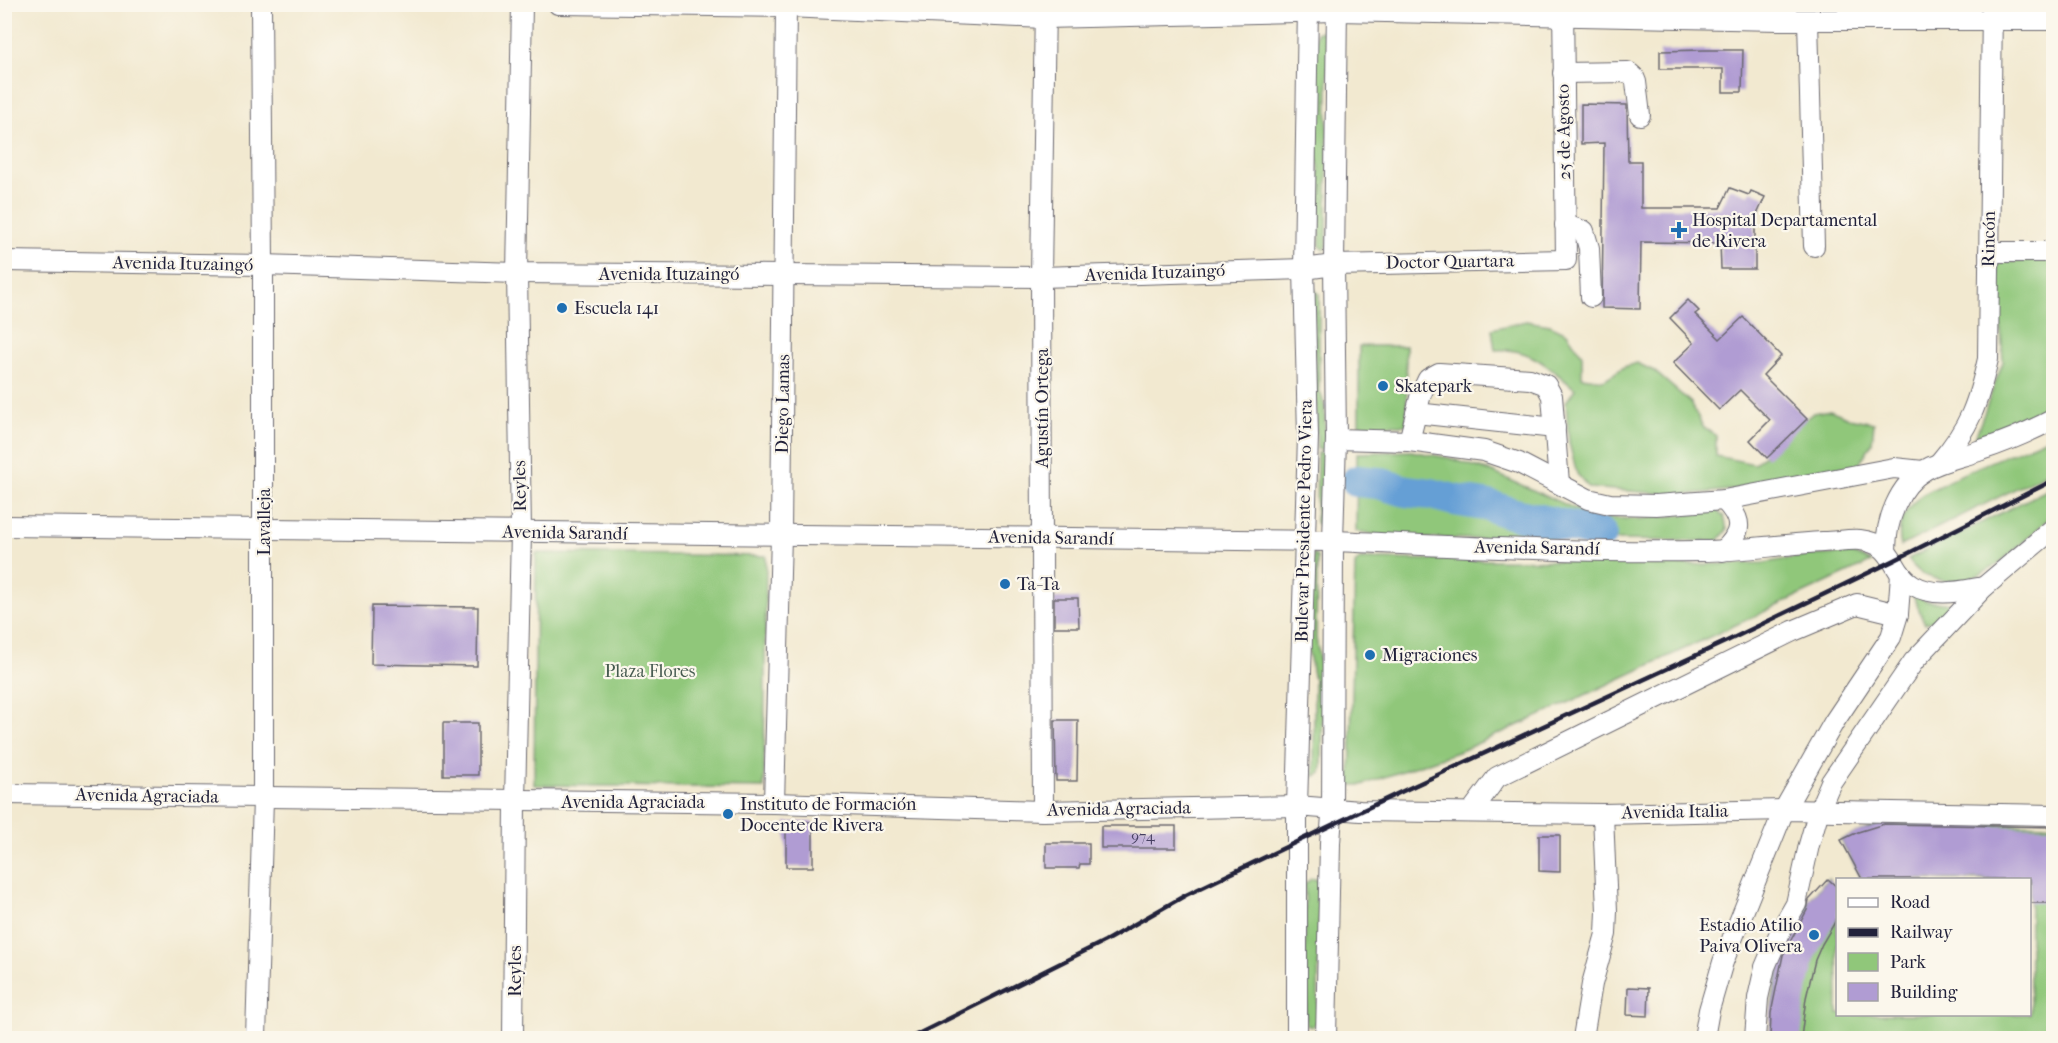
<svg xmlns="http://www.w3.org/2000/svg" width="2058" height="1043" font-family="'IM FELL French Canon',serif">
	<rect width="100%" height="100%" fill="#fbf7ec"/>
	<filter id="ink" filterUnits="userSpaceOnUse"><feTurbulence type="fractalNoise" baseFrequency=".0167" numOctaves="2"/><feDisplacementMap in="SourceGraphic" scale="12" xChannelSelector="R" yChannelSelector="G"/><feConvolveMatrix kernelMatrix="1 2 1 2 8 2 1 2 1" color-interpolation-filters="sRGB"/></filter>
	<filter id="wash" filterUnits="userSpaceOnUse"><feTurbulence type="fractalNoise" baseFrequency=".008" numOctaves="4" result="noise"/><feDisplacementMap in="SourceGraphic" scale="24" xChannelSelector="R" yChannelSelector="G"/><feGaussianBlur stdDeviation="1.35" result="paint"/><feColorMatrix in="noise" values="0 0 0 0 0 0 0 0 0 0 0 0 0 0 0 0 0 1.4 0 .05"/><feComposite in="paint" operator="in"/></filter>
	<g filter="url(#wash)">
		<rect width="100%" height="100%" fill="#f2e9d0"/>
		<g fill="#90c77a" stroke="#59745a" stroke-width="1.5">
			<path d="M1321 31 1328 37 1327 247 1324 249 1320 246 1319 167 1312 135 1316 33Z"/>
			<path d="M2037 260 2053 261V413L1972 446 2003 362 1997 263Z"/>
			<path d="M1315 290 1319 294V388L1325 407V450L1317 449 1313 291Z"/>
			<path d="M1526 321 1550 325 1567 333 1582 355V377L1604 380 1624 367 1637 363 1654 371 1691 403 1703 427 1716 436V456L1754 464 1813 413 1830 410 1849 418 1874 423 1872 443 1858 466 1817 471 1731 490 1680 495 1589 488 1577 474 1569 443 1566 402 1575 389C1550 368 1531 347 1495 350L1492 329Z"/>
			<path d="M1359 346H1406L1407 425H1359Z"/>
			<path d="M2053 435V470L1901 546C1896 527 1905 510 1919 497 1926 492 1936 488 1943 484 1978 464 2017 453 2053 435Z"/>
			<path d="M1411 451 1449 458 1492 472 1596 518 1640 519 1708 512 1714 509 1724 516 1727 530 1718 541H1707L1392 538 1356 531 1357 453Z"/>
			<path d="M1325 452 1324 522 1319 525 1316 522 1317 453Z"/>
			<path d="M2053 487V515C2020 542 1981 595 1933 578 1922 575 1914 569 1908 559Z"/>
			<path d="M536 553 766 556 764 788 534 785Z"/>
			<path d="M1313 553 1317 557 1316 638 1323 680 1322 766 1321 773 1314 777V681L1308 647Z"/>
			<path d="M1852 554 1871 562 1570 702 1463 750 1362 785H1350L1355 564 1360 559 1593 561 1681 565 1764 563 1810 555Z"/>
			<path d="M1912 593 1926 601 1953 604 1939 618 1925 624Z"/>
			<path d="M1897 822 2053 825V1038H1770C1771 995 1780 945 1804 907 1811 897 1820 888 1828 879L1837 888 1838 1014H2030V880L1862 879 1841 840 1876 825Z"/>
			<path d="M1311 879H1316L1319 884 1318 1021 1312 1027 1306 1025 1305 884Z"/>
		</g>
		<g fill="none" stroke-linecap="round" stroke-linejoin="round">
			<path stroke="#659fd5" stroke-width="32" d="M1357 481 1378 483 1406 491 1431 494 1454 500 1490 506 1511 513 1601 534"/>
		</g>
		<g id="blocks">
			<g fill="#b09cd3">
				<path d="M1705 50H1743L1742 92H1723V69H1660V51Z"/>
				<path d="M1581 104 1627 105 1628 161H1641V208H1720L1730 188 1749 195 1751 191 1765 197 1755 219V269H1721L1720 243 1641 242 1640 309 1602 308 1604 143 1581 144Z"/>
				<path d="M1688 300 1699 311 1695 314 1720 339 1743 317 1781 356 1763 375 1807 419 1767 458 1750 440 1770 420 1740 390 1719 410 1673 363 1694 343 1670 318Z"/>
				<path d="M1054 598H1078L1079 627H1054Z"/>
				<path d="M372 606 478 607 477 666 371 664Z"/>
				<path d="M1055 720H1078L1077 781H1056Z"/>
				<rect x="443" y="723" width="35" height="52"/>
				<rect x="786" y="822" width="27" height="45"/>
				<path d="M1884 824 2054 827V903H2030V879H1862L1841 840 1858 832Z"/>
				<rect x="1101" y="826" width="75" height="22"/>
				<path d="M1539 835H1560V872L1539 871Z"/>
				<path d="M1046 843H1089V864H1080L1079 868H1046Z"/>
				<path d="M1828 879 1838 888V917L1822 944 1815 960 1806 998 1801 1038H1770L1771 1013 1783 955 1807 910 1809 900Z"/>
				<path d="M1628 987 1649 988 1648 1016 1627 1015Z"/>
			</g>
		</g>
	</g>
	<g filter="url(#ink)">
		<use href="#blocks" fill-opacity="0" stroke="#6b686f" stroke-width="1.5"/>
		<g fill="none" stroke-linecap="round" stroke-linejoin="round">
			<defs>
				<g id="minor">
					<path d="M558 4 786 7 1045 18 1337 11 1779 20H2054"/>
					<path d="M1808 20 1814 246"/>
					<path d="M1563 73 1628 72 1634 77 1636 82 1640 115"/>
					<path d="M1565 225 1584 231 1589 248 1591 297"/>
					<path d="M1989 252H2054"/>
					<path d="M4 261 263 265 517 273 1041 277 1304 269 1334 265 1566 260 1563 4"/>
					<path d="M1416 413 1555 428"/>
					<path d="M1336 439 1409 441 1484 451 1519 463 1588 499 1610 504 1656 505 1724 500 1894 468 1923 471"/>
					<path d="M1409 441 1421 394 1428 379 1439 373 1530 379 1546 385 1552 396 1559 483"/>
					<path d="M1940 462C1970 427 1978 403 1988 359L1992 4"/>
					<path d="M4 526 1333 541C1456 546 1578 553 1701 551 1742 551 1783 544 1823 542 1835 542 1848 539 1860 540 1897 544 1889 571 1913 585 1935 598 1961 591 1984 587"/>
					<path d="M1886 550C1886 521 1898 486 1925 470 1942 460 1962 457 1981 450 2006 442 2031 431 2054 419"/>
					<path d="M1723 551C1743 532 1743 520 1724 500"/>
					<path d="M4 794 774 803 1043 811 1297 806 1360 811 1603 814 1784 810 2054 815"/>
					<path d="M774 803 781 535 786 4"/>
					<path d="M1043 811 1041 277 1045 4"/>
					<path d="M1471 812 1497 777 1793 631 1857 604 1898 614"/>
					<path d="M256 1038 263 798V265L261 4"/>
					<path d="M513 1038 515 801 521 532 517 273 522 4"/>
					<path d="M1297 1038V806L1308 436 1304 269 1308 4"/>
					<path d="M1326 1038 1330 843 1332 815 1333 541 1336 439 1334 265 1337 4"/>
					<path d="M1583 1038 1592 984 1606 934 1607 911 1603 814"/>
					<path d="M1704 1038 1709 1010 1723 962 1784 810 1834 722 1891 637 1898 614 1901 574"/>
					<path d="M1755 1038 1758 998 1765 967 1781 930 1796 904 1809 845 1819 810 1831 782 1914 661 1984 587 2054 528"/>
				</g>
			</defs>
			<use href="#minor" stroke="#6b686f" stroke-width="22"/>
			<use href="#minor" stroke="#fff" stroke-width="20"/>
			<path stroke="#22223b" stroke-width="4.5" d="M910 1038 1105 941 1186 895 1403 791 1727 641 1893 561 2054 480"/>
		</g>
	</g>
	<g fill="#1f6fb2" stroke="#fbf7ec" stroke-width="2">
		<path d="M1676 221h6v6h6v6h-6v6h-6v-6h-6v-6h6z"/>
		<circle cx="562" cy="308" r="6"/>
		<circle cx="1383" cy="386" r="6"/>
		<circle cx="1005" cy="584" r="6"/>
		<circle cx="1370" cy="655" r="6"/>
		<circle cx="728" cy="814" r="6"/>
		<circle cx="1814" cy="935" r="6"/>
	</g>
	<g text-anchor="middle" dominant-baseline="central" stroke-width="4.5" stroke-linejoin="round" paint-order="stroke">
		<g font-size="15" fill="#464061">
			<text x="1143" y="836">974</text>
		</g>
		<g font-size="18" fill="#22223b" stroke="#fbf7ec">
			<text transform="translate(1564 132) rotate(-91)">25 de Agosto</text>
			<text transform="translate(1989 239) rotate(-89)">Rincón</text>
			<text transform="translate(1450 262) rotate(-1)">Doctor Quartara</text>
			<text transform="translate(183 264) rotate(1)">Avenida Ituzaingó</text>
			<text transform="translate(1155 273) rotate(-2)">Avenida Ituzaingó</text>
			<text x="669" y="274">Avenida Ituzaingó</text>
			<text transform="translate(783 404) rotate(-89)">Diego Lamas</text>
			<text transform="translate(1042 408) rotate(-90)">Agustín Ortega</text>
			<text transform="translate(520 486) rotate(-91)">Reyles</text>
			<text transform="translate(1304 521) rotate(-89)">Bulevar Presidente Pedro Viera</text>
			<text transform="translate(264 522) rotate(-90)">Lavalleja</text>
			<text transform="translate(565 533) rotate(1)">Avenida Sarandí</text>
			<text transform="translate(1051 538) rotate(1)">Avenida Sarandí</text>
			<text transform="translate(1537 548) rotate(1)">Avenida Sarandí</text>
			<text transform="translate(147 796) rotate(1)">Avenida Agraciada</text>
			<text x="633" y="802">Avenida Agraciada</text>
			<text transform="translate(1119 809) rotate(-1)">Avenida Agraciada</text>
			<text transform="translate(1675 812) rotate(-1)">Avenida Italia</text>
			<text transform="translate(515 971) rotate(-90)">Reyles</text>
		</g>
		<g font-size="18" fill="#22223b" stroke="#fbf7ec" text-anchor="start">
			<text x="1692" y="220">Hospital Departamental<tspan x="1692" dy="21">de Rivera</tspan></text>
			<text x="574" y="308">Escuela 141</text>
			<text x="1395" y="386">Skatepark</text>
			<text x="1017" y="584">Ta-Ta</text>
			<text x="1382" y="655">Migraciones</text>
			<text x="740" y="804">Instituto de Formación<tspan x="740" dy="21">Docente de Rivera</tspan></text>
			<text x="1802" y="925" text-anchor="end">Estadio Atilio<tspan x="1802" dy="21">Paiva Olivera</tspan></text>
		</g>
		<g font-size="18" fill="#485c51" stroke="#fbf7ec">
			<text x="650" y="671">Plaza Flores</text>
		</g>
	</g>
	<rect width="2058" height="1043" fill="none" stroke="#fbf7ec" stroke-width="24"/>
	<rect x="1836" y="878" width="195" height="138" fill="#fbf7ec" stroke="#a4a2a5" stroke-width="1.5"/>
	<rect x="1848" y="898" width="30" height="9" fill="#ffffff" stroke="#a4a2a5" stroke-width="1.5"/>
	<text x="1890" y="908" font-size="18" fill="#22223b">Road</text>
	<rect x="1848" y="928" width="30" height="9" fill="#22223b" stroke="#a4a2a5" stroke-width="1.5"/>
	<text x="1890" y="938" font-size="18" fill="#22223b">Railway</text>
	<rect x="1848" y="953" width="30" height="18" fill="#90c77a" stroke="#a4a2a5" stroke-width="1.5"/>
	<text x="1890" y="968" font-size="18" fill="#22223b">Park</text>
	<rect x="1848" y="983" width="30" height="18" fill="#b09cd3" stroke="#a4a2a5" stroke-width="1.5"/>
	<text x="1890" y="998" font-size="18" fill="#22223b">Building</text>
</svg>
